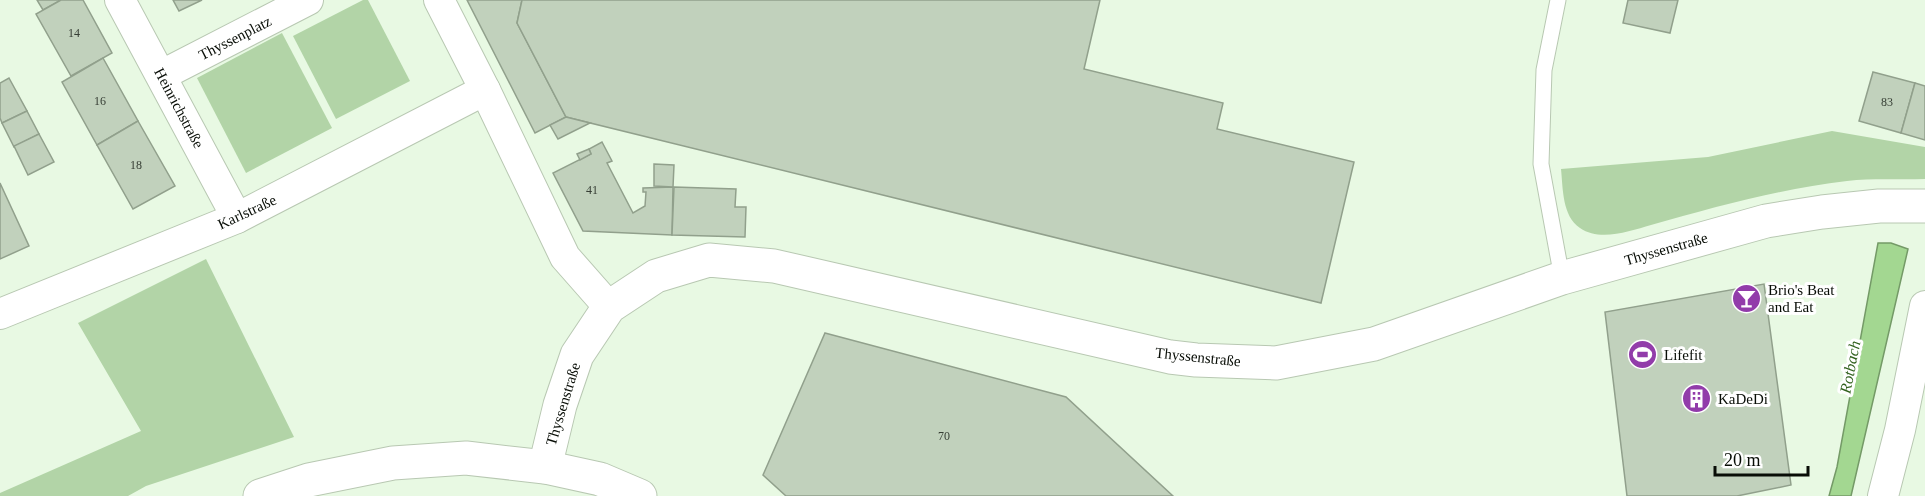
<svg xmlns="http://www.w3.org/2000/svg" width="1925" height="496" font-family="Georgia,serif">
	<rect width="100%" height="100%" fill="#e8f9e3"/>
	<g fill="#b2d4a7">
		<path d="M363 0H368L410 81 336 119 293 36Z"/>
		<path d="M282 33 332 128 246 173 197 78Z"/>
		<path d="M1832 131 1925 147V179C1899 180 1872 178 1847 181 1780 189 1715 207 1651 225 1630 231 1600 242 1580 228 1562 216 1563 188 1561 169L1708 157Z"/>
		<path d="M206 259 294 437 146 486 128 496H0V493L141 431 78 323Z"/>
	</g>
	<path fill="#a3d791" stroke="#749a67" stroke-width="1.5" d="M1878 243H1891L1908 249 1851 496H1829L1837 467Z"/>
	<g fill="#c1d1bc" stroke="#91a08c" stroke-width="1.5">
		<path d="M37 0H61L43 10Z"/>
		<path d="M61 0H83L112 53 71 76 36 14Z"/>
		<path d="M173 0H202L179 11Z"/>
		<path d="M467 0H522L517 23 566 117 535 133Z"/>
		<path d="M522 0H1100L1084 69 1223 103 1217 129 1354 162 1321 303 566 117 517 23Z"/>
		<path d="M1628 0H1678L1670 33 1623 23Z"/>
		<path d="M103 58 138 121 97 145 62 82Z"/>
		<path d="M1873 72 1915 83 1901 133 1859 121Z"/>
		<path d="M9 78 27 111 2 123 0 118V83Z"/>
		<path d="M1915 83 1925 86V140L1901 133Z"/>
		<path d="M27 111 39 134 14 147 2 123Z"/>
		<path d="M566 117 590 123 558 139 550 125Z"/>
		<path d="M138 121 175 186 133 209 97 145Z"/>
		<path d="M39 134 54 162 28 175 14 146Z"/>
		<path d="M602 142 612 161 607 163 633 213 645 206 646 192H643V188L673 187 672 235 583 231 553 173 591 154 589 149Z"/>
		<path d="M589 149 591 154 580 160 577 154Z"/>
		<path d="M654 164 674 165 673 187 654 186Z"/>
		<path d="M0 183 29 246 0 259Z"/>
		<path d="M674 187 736 189 735 207H746L745 237 672 235Z"/>
		<path d="M1764 284 1791 485 1737 496H1627L1605 312Z"/>
		<path d="M825 333 1066 397 1173 496H786L763 475Z"/>
	</g>
	<g fill="none" stroke-linecap="round" stroke-linejoin="round">
		<defs>
			<path id="service" d="M1558 0 1544 70 1541 164 1562 278"/>
			<g id="minor">
				<path d="M120 0 237 218"/>
				<path d="M439 0 485 90 565 257 609 307"/>
				<path d="M162 75 308 0"/>
				<path d="M0 314 237 218 485 90"/>
				<path d="M1883 496 1900 430 1925 306"/>
			</g>
			<path id="tertiary" d="M545 467 560 405 577 355 609 307 656 276 709 260 774 266 1170 357 1196 360 1276 363 1374 344 1562 278 1766 221 1822 212 1879 206H1925"/>
			<path id="secondary" d="M260 496 309 480 393 463 466 458 545 467 600 479 640 496"/>
		</defs>
		<use href="#service" stroke="#b8c8b2" stroke-width="17"/>
		<use href="#minor" stroke="#b8c8b2" stroke-width="32"/>
		<use href="#tertiary" stroke="#b8c8b2" stroke-width="35"/>
		<use href="#secondary" stroke="#b8c8b2" stroke-width="35"/>
		<use href="#service" stroke="#fff" stroke-width="15"/>
		<use href="#minor" stroke="#fff" stroke-width="30"/>
		<use href="#tertiary" stroke="#fff" stroke-width="33"/>
		<use href="#secondary" stroke="#fff" stroke-width="33"/>
	</g>
	<defs>
		<symbol id="bar-disc" viewBox="-11 -11 22 22"><circle r="9.5" fill="#923caa" stroke="#fff"/><path d="M-6-5H6L.8 .8V4.5H3.5V6h-7V4.5H-.8V.8Z" fill="#fff"/></symbol>
		<symbol id="stadium-disc" viewBox="-11 -11 22 22"><circle r="9.5" fill="#923caa" stroke="#fff"/><path d="M0-5a6.5 5 0 1 0 0 10a6.5 5 0 1 0 0-10ZM-3.5-1.8h7v3.6h-7Z" fill="#fff"/></symbol>
		<symbol id="building-disc" viewBox="-11 -11 22 22"><circle r="9.5" fill="#923caa" stroke="#fff"/><path d="M-4-6H4V6H1V3H-1V6H-4ZM-2.5-4.3h1.7v1.8h-1.7ZM.8-4.3h1.7v1.8H.8ZM-2.5-1h1.7V.8h-1.7ZM.8-1h1.7V.8H.8Z" fill="#fff"/></symbol>
	</defs>
	<g fill-rule="evenodd">
		<use href="#bar-disc" x="1730" y="282" width="33" height="33"/>
		<use href="#stadium-disc" x="1626" y="338" width="33" height="33"/>
		<use href="#building-disc" x="1680" y="382" width="33" height="33"/>
	</g>
	<g text-anchor="middle" dominant-baseline="central" stroke-width="6" stroke-linejoin="round" paint-order="stroke">
		<g font-size="12" fill="#363e34">
			<text x="74" y="33">14</text>
			<text x="100" y="101">16</text>
			<text x="1887" y="102">83</text>
			<text x="136" y="165">18</text>
			<text x="592" y="190">41</text>
			<text x="944" y="436">70</text>
		</g>
		<g font-size="15" fill="#080d06" stroke="#fff">
			<text transform="translate(235 38) rotate(-27)">Thyssenplatz</text>
			<text transform="translate(179 108) rotate(62)">Heinrichstraße</text>
			<text transform="translate(247 212) rotate(-25)">Karlstraße</text>
			<text transform="translate(1666 249) rotate(-16)">Thyssenstraße</text>
			<text transform="translate(1198 357) rotate(6)">Thyssenstraße</text>
			<text transform="translate(563 404) rotate(-73)">Thyssenstraße</text>
		</g>
		<g font-size="15" fill="#080d06" stroke="#fff" text-anchor="start">
			<text x="1768" y="290">Brio's Beat<tspan x="1768" dy="17">and Eat</tspan></text>
			<text x="1664" y="355">Lifefit</text>
			<text x="1718" y="399">KaDeDi</text>
		</g>
		<g font-size="16" font-style="italic" fill="#31611d" stroke="#fff">
			<text transform="translate(1850 367) rotate(-79)">Rotbach</text>
		</g>
	</g>
	<path d="M1715 466v9h93v-9" fill="none" stroke="#080d06" stroke-width="3"/>
	<text x="1724" y="466" font-size="18" fill="#080d06" stroke="#ffffff" stroke-width="4.5" paint-order="stroke">20 m</text>
</svg>
